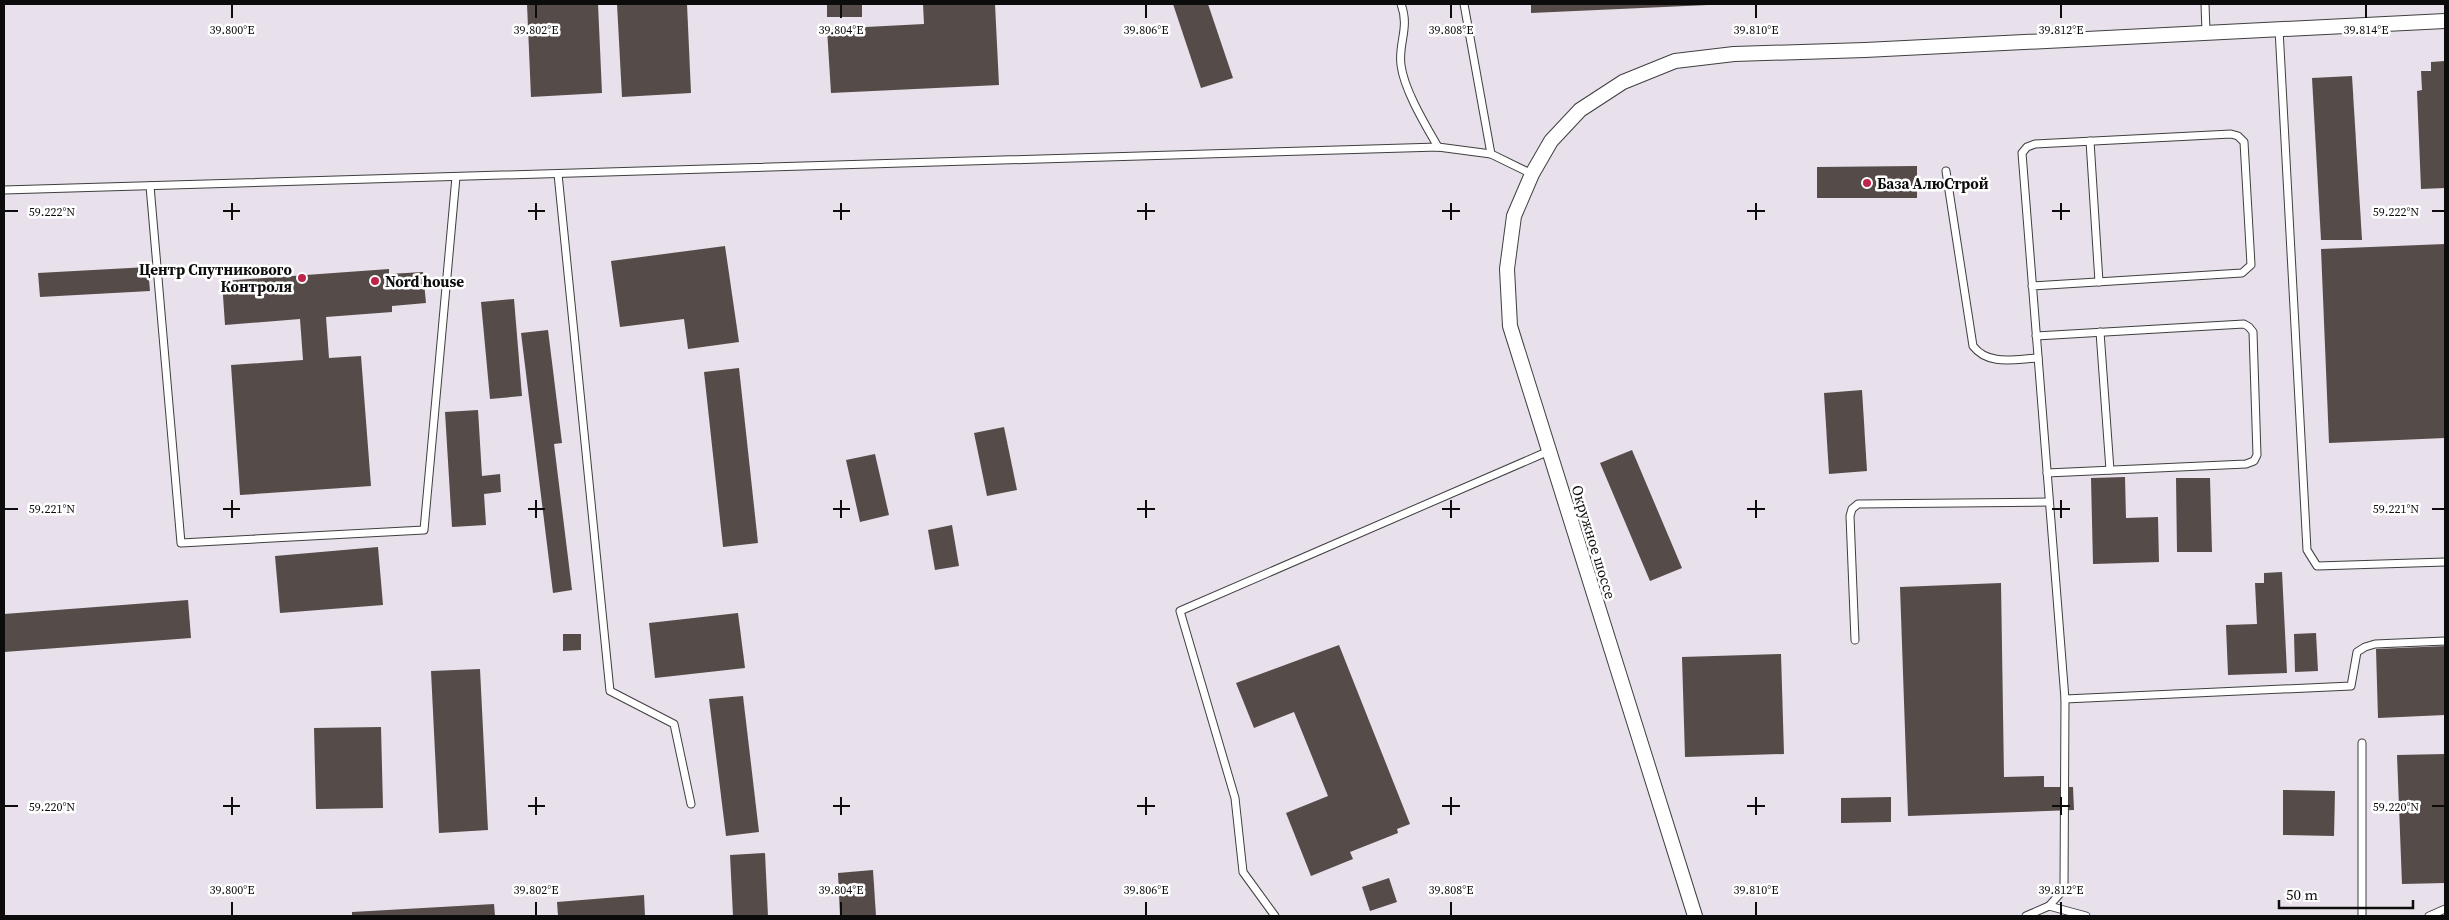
<svg xmlns="http://www.w3.org/2000/svg" width="2449" height="920" font-family="'Source Serif 4',serif">
	<rect width="100%" height="100%" fill="#fff7ec"/>
	<rect fill="#e8e0eb" x="4" y="4" width="2441" height="912"/>
	<g fill="#554b49">
		<path d="M527 4H598L602 93 531 97Z"/>
		<path d="M617 4H687L691 93 622 97Z"/>
		<rect x="827" y="4" width="35" height="13"/>
		<path d="M923 4H995L999 85 831 93 827 29 924 24Z"/>
		<path d="M1173 4H1208L1233 78 1201 88Z"/>
		<path d="M1531 4H1708V5L1531 13Z"/>
		<path d="M2445 61V188L2421 189 2417 91 2422 90 2421 71H2431V62Z"/>
		<path d="M2352 76 2362 240H2321L2312 78Z"/>
		<path d="M1917 166V198H1817V167Z"/>
		<path d="M2445 244V438L2329 443 2321 249Z"/>
		<path d="M725 246 739 342 688 349 684 319 620 327 611 261Z"/>
		<path d="M148 267 150 291 40 297 38 273Z"/>
		<path d="M389 269V274L423 272 426 303 392 306V312L326 317 329 358 361 356 371 486 240 495 231 365 303 360 300 319 225 325 222 281Z"/>
		<path d="M514 299 522 396 490 399 481 302Z"/>
		<path d="M548 330 562 443 554 444 572 590 553 593 521 333Z"/>
		<path d="M739 368 758 543 723 547 704 372Z"/>
		<path d="M1862 390 1867 471 1829 474 1824 393Z"/>
		<path d="M478 410 482 476 500 474 501 492 484 494 486 525 452 527 445 412Z"/>
		<path d="M1004 427 1017 490 987 496 974 433Z"/>
		<path d="M1632 450 1682 568 1650 581 1600 463Z"/>
		<path d="M875 454 889 515 860 522 846 460Z"/>
		<path d="M2125 477 2126 518 2158 517 2159 562 2093 564 2091 478Z"/>
		<path d="M2176 478H2210L2212 552H2177Z"/>
		<path d="M952 525 959 566 935 570 928 530Z"/>
		<path d="M378 547 383 605 280 613 275 556Z"/>
		<path d="M2282 572 2287 673 2228 675 2226 625 2257 624 2255 583H2264V573Z"/>
		<path d="M2001 583 2004 777 2044 776V787H2073L2074 810 1908 816 1900 587Z"/>
		<path d="M188 600 191 638 4 652V614Z"/>
		<path d="M738 613 745 668 655 678 649 623Z"/>
		<path d="M2316 633 2318 671 2295 672 2294 634Z"/>
		<path d="M563 634H581V650L563 651Z"/>
		<path d="M1339 645 1410 824 1397 829 1398 833 1350 852 1353 859 1311 876 1286 813 1328 796 1294 712 1254 728 1236 683Z"/>
		<path d="M2445 646V715L2378 718 2376 649Z"/>
		<path d="M1781 654 1784 754 1685 757 1682 657Z"/>
		<path d="M480 669 488 830 439 833 431 671Z"/>
		<path d="M743 696 759 832 726 836 709 699Z"/>
		<path d="M381 727 383 808 316 809 314 728Z"/>
		<path d="M2445 754V883L2402 884 2397 755Z"/>
		<path d="M2283 790 2335 791 2334 836 2283 835Z"/>
		<path d="M1891 797V822L1841 823V798Z"/>
		<path d="M765 853 768 916H733L730 855Z"/>
		<path d="M873 870 876 916H840L838 873Z"/>
		<path d="M1389 878 1397 902 1370 911 1362 887Z"/>
		<path d="M644 895 645 916H558L557 902Z"/>
		<path d="M494 904 495 916H352V912Z"/>
	</g>
	<g fill="none" stroke-linecap="round" stroke-linejoin="round">
		<defs>
			<g id="service">
				<path d="M1401 4C1410 28 1398 43 1401 65 1404 90 1426 126 1438 147"/>
				<path d="M1464 4 1491 154"/>
				<path d="M2205 4 2206 32"/>
				<path d="M2279 29 2307 550 2317 566 2445 562"/>
				<path d="M2090 141 2099 282"/>
				<path d="M1946 171 1973 346C1988 366 2015 359 2038 358"/>
				<path d="M558 174 610 691 674 724 691 804"/>
				<path d="M150 186 181 543 424 530 456 177"/>
				<path d="M4 190 1438 147 1491 154 1532 174"/>
				<path d="M2032 286 2242 273 2251 265 2244 142 2238 136 2231 134 2035 144 2027 147 2022 153 2065 699 2351 686 2357 652 2365 647 2375 644 2445 641"/>
				<path d="M2100 332 2110 470"/>
				<path d="M2036 336 2244 324 2249 327 2253 332 2257 455 2254 461 2246 464 2047 473"/>
				<path d="M1855 640 1850 516 1852 509 1858 504 2049 502"/>
				<path d="M2362 743V916"/>
				<path d="M2049 906 2086 916"/>
				<path d="M1275 916 1243 872 1235 798 1180 611 1549 451"/>
				<path d="M2026 916 2049 906 2064 889 2065 699"/>
				<path d="M2429 916 2445 909"/>
			</g>
			<path id="minor" d="M1695 916 1510 326 1507 269 1514 216 1532 174 1551 141 1580 110 1623 82 1675 61 1734 54 1865 50 2445 21"/>
		</defs>
		<use href="#service" stroke="#3f3f3f" stroke-width="9"/>
		<use href="#minor" stroke="#3f3f3f" stroke-width="16"/>
		<use href="#service" stroke="#fff" stroke-width="7"/>
		<use href="#minor" stroke="#fff" stroke-width="14"/>
	</g>
	<path fill="none" stroke="#0c0c0c" stroke-width="2" d="M232 5V18M536 5V18M841 5V18M1146 5V18M1451 5V18M1756 5V18M2061 5V18M2366 5V18M232 203V220M536 203V220M841 203V220M1146 203V220M1451 203V220M1756 203V220M2061 203V220M5 211H18M223 211H240M528 211H545M833 211H850M1137 211H1155M1442 211H1460M1747 211H1765M2052 211H2070M2432 211H2444M232 500V518M536 500V518M841 500V518M1146 500V518M1451 500V518M1756 500V518M2061 500V518M5 509H18M223 509H240M528 509H545M833 509H850M1137 509H1155M1442 509H1460M1747 509H1765M2052 509H2070M2432 509H2444M232 797V815M536 797V815M841 797V815M1146 797V815M1451 797V815M1756 797V815M2061 797V815M5 806H18M223 806H240M528 806H545M833 806H850M1137 806H1155M1442 806H1460M1747 806H1765M2052 806H2070M2432 806H2444M232 902V915M536 902V915M841 902V915M1146 902V915M1451 902V915M1756 902V915M2061 902V915"/>
	<g fill="#be234a" stroke="#fff" stroke-width="2">
		<circle cx="1867" cy="183" r="5"/>
		<circle cx="302" cy="278" r="5"/>
		<circle cx="375" cy="281" r="5"/>
	</g>
	<g text-anchor="middle" dominant-baseline="central" stroke-width="5" stroke-linejoin="round" paint-order="stroke">
		<g font-size="15" font-weight="bold" fill="#0c0c0c" stroke="#fff" text-anchor="start">
			<text x="1877" y="183">База АлюСтрой</text>
			<text x="292" y="269" text-anchor="end">Центр Спутникового<tspan x="292" dy="17">Контроля</tspan></text>
			<text x="385" y="281">Nord house</text>
		</g>
		<g font-size="15" fill="#0c0c0c" stroke="#fff">
			<text transform="translate(1594 542) rotate(73)">Окружное шоссе</text>
		</g>
	</g>
	<g font-size="12" text-anchor="middle" fill="#0c0c0c" stroke="#fff" stroke-width="5" stroke-linejoin="round" paint-order="stroke">
		<text x="232" y="34">39.800°E</text>
		<text x="536" y="34">39.802°E</text>
		<text x="841" y="34">39.804°E</text>
		<text x="1146" y="34">39.806°E</text>
		<text x="1451" y="34">39.808°E</text>
		<text x="1756" y="34">39.810°E</text>
		<text x="2061" y="34">39.812°E</text>
		<text x="2366" y="34">39.814°E</text>
		<text x="52" y="216">59.222°N</text>
		<text x="2396" y="216">59.222°N</text>
		<text x="52" y="513">59.221°N</text>
		<text x="2396" y="513">59.221°N</text>
		<text x="52" y="811">59.220°N</text>
		<text x="2396" y="811">59.220°N</text>
		<text x="232" y="894">39.800°E</text>
		<text x="536" y="894">39.802°E</text>
		<text x="841" y="894">39.804°E</text>
		<text x="1146" y="894">39.806°E</text>
		<text x="1451" y="894">39.808°E</text>
		<text x="1756" y="894">39.810°E</text>
		<text x="2061" y="894">39.812°E</text>
	</g>
	<rect width="2449" height="920" fill="none" stroke="#0c0c0c" stroke-width="10"/>
	<path d="M2279 900v8h134v-8" fill="none" stroke="#0c0c0c" stroke-width="2.5"/>
	<text x="2286" y="900" font-size="15" fill="#0c0c0c" stroke="#ffffff" stroke-width="4" paint-order="stroke">50 m</text>
</svg>
